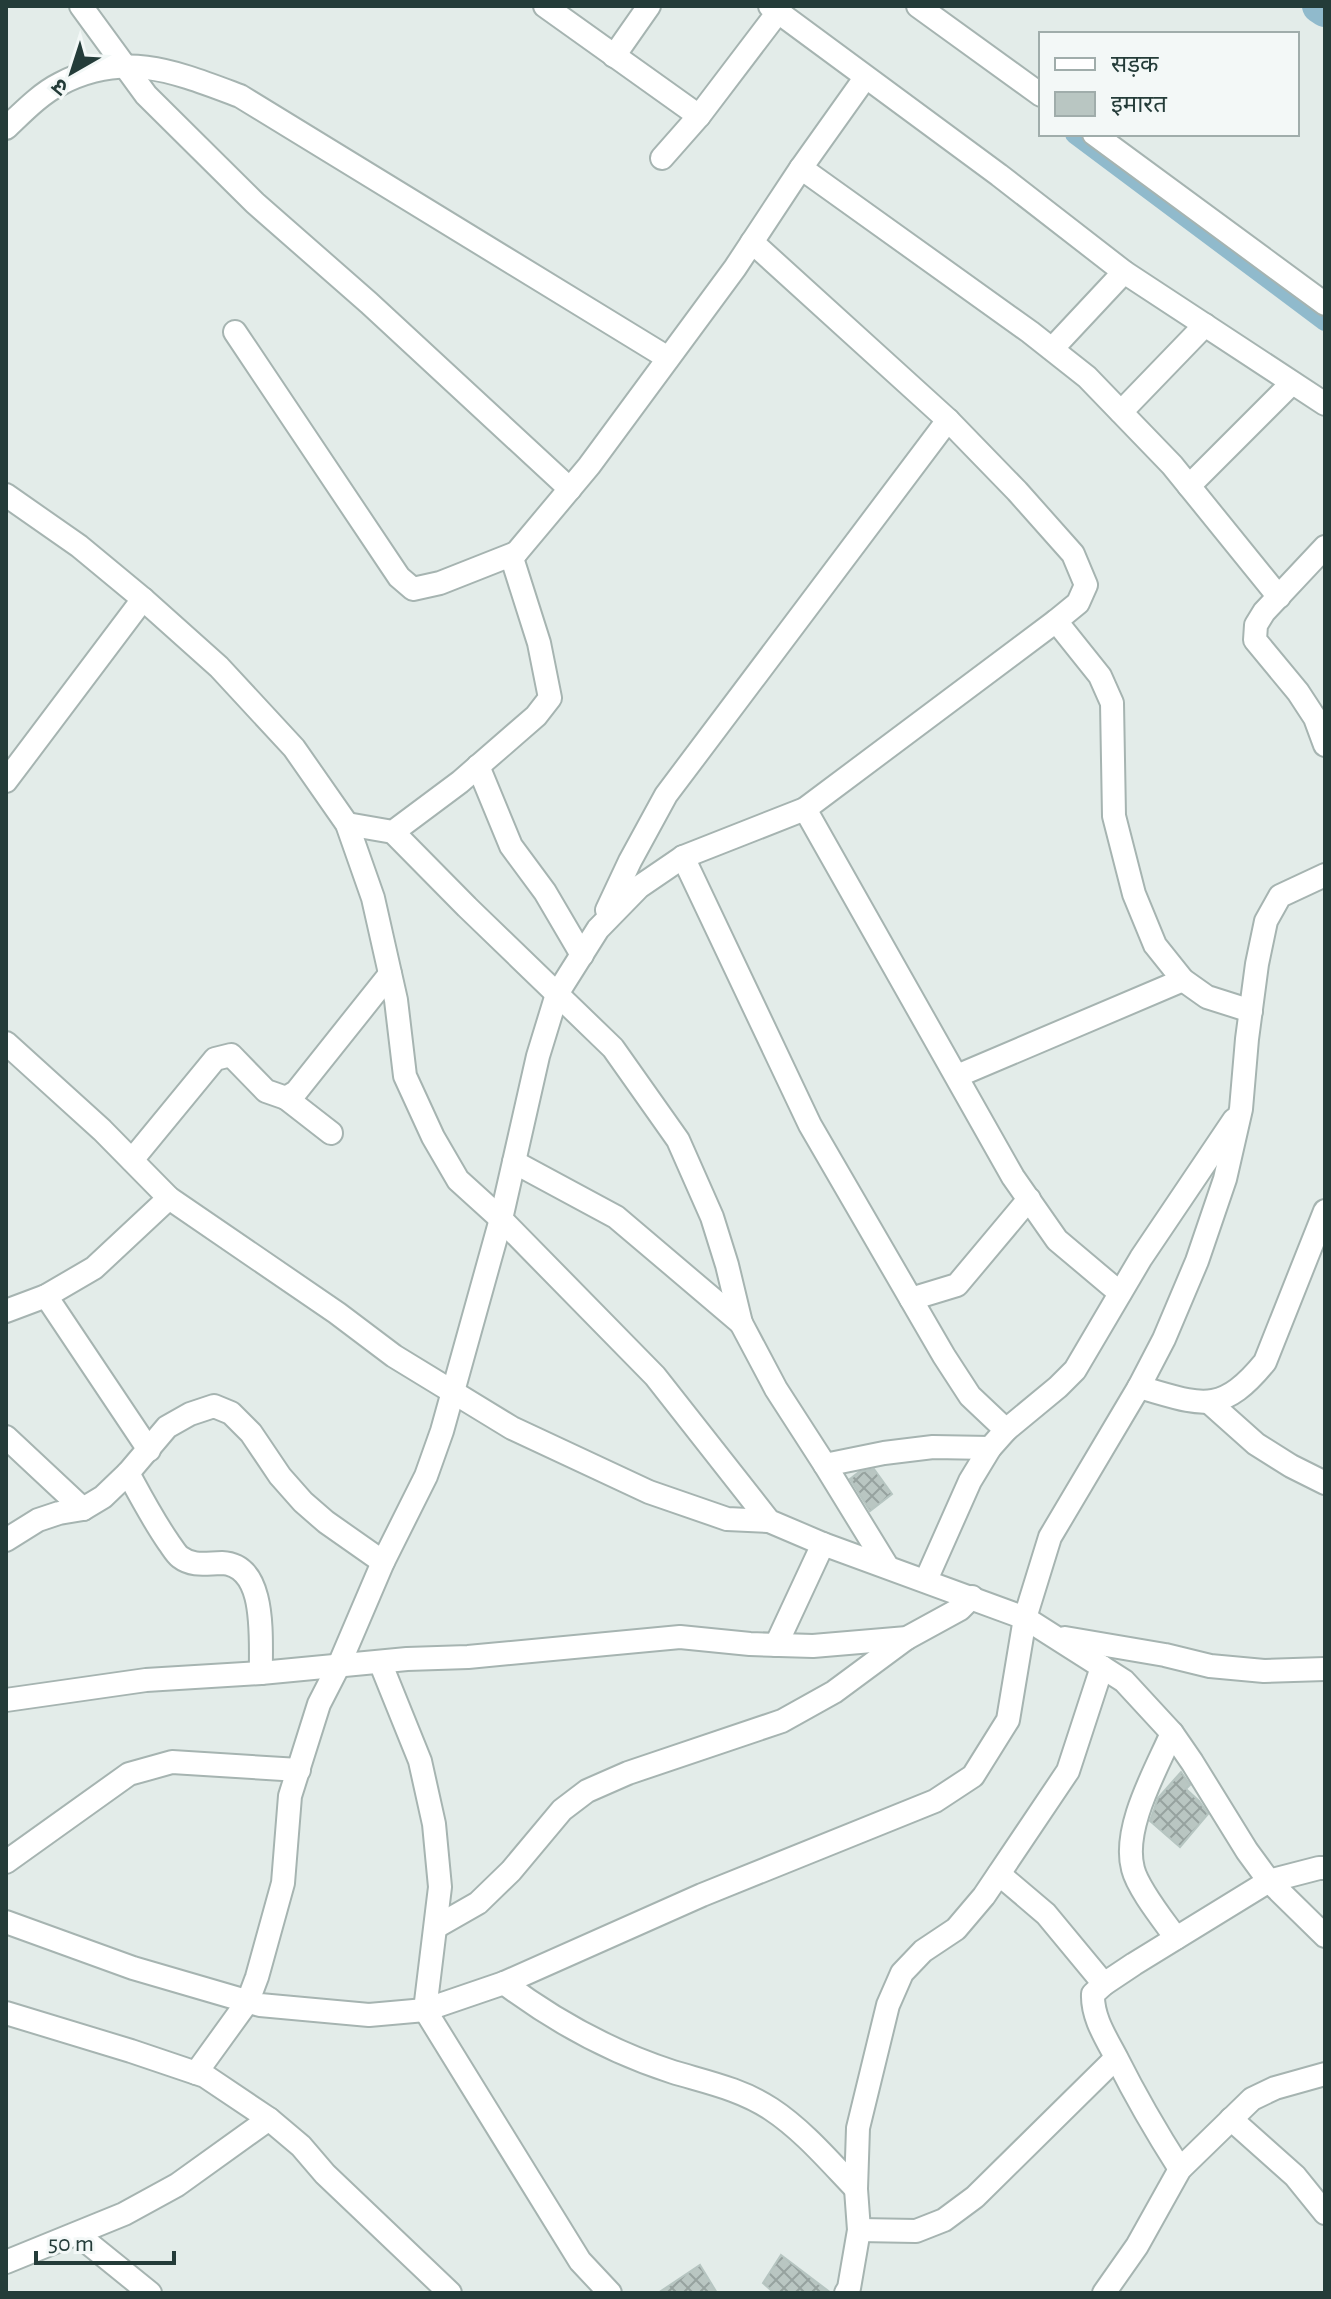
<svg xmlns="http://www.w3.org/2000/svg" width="1331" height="2299" font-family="'Alegreya Sans','Noto Sans Devanagari',sans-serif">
	<defs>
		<pattern id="building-cross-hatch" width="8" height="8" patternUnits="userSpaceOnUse" patternTransform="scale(2)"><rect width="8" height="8" fill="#b9c6c2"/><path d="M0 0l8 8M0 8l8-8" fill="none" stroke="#96a29f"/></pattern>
	</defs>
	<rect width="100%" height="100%" fill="#e3ece9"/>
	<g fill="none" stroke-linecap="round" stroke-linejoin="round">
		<path stroke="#90bacc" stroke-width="20" d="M1075 134 1325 321"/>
		<path stroke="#90bacc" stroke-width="34" d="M1319 6 1325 10"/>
	</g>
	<g fill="url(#building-cross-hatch)" stroke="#b6c5c1" stroke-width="2">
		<path d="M874 1469 892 1494 870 1511 850 1479 859 1472Z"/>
		<path d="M1181 1772 1190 1785 1186 1789 1199 1801 1208 1814 1180 1847 1150 1821 1158 1798Z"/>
		<path d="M781 2255 831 2293H774L763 2283Z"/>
		<path d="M700 2265 717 2293H658Z"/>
	</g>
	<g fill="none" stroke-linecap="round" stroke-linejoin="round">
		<defs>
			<g id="minor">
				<path d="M81 6 146 95 255 203 369 303 570 489"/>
				<path d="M545 6 699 116"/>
				<path d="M770 6 999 175 1124 272 1325 404"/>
				<path d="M918 6 1041 95"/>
				<path d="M614 56 649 6"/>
				<path d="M6 128C22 113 40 94 60 84 125 50 176 72 240 96L668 358"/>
				<path d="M1094 134 1325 304"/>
				<path d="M662 158 699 116 778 12"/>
				<path d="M801 168 1030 332 1087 377 1172 465 1279 597"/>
				<path d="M235 332 399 577 413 589 440 583 516 553"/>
				<path d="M1052 349 1124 272"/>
				<path d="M1121 412 1205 325"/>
				<path d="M1189 486 1292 383"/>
				<path d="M6 495 79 546 143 599 219 667 294 748 347 824 373 898 396 1000 405 1076 433 1137 458 1180 501 1219 655 1376 769 1521 823 1544 1025 1618 1124 1681 1172 1733 1192 1762 1247 1851 1269 1881 1325 1936"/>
				<path d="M1325 547 1264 612 1256 625 1255 640 1298 692 1315 718 1325 745"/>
				<path d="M1056 621 1100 676 1112 703 1114 816 1134 894 1155 945 1183 980 1207 997 1251 1011"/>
				<path d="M478 766 511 846 545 892 582 955"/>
				<path d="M6 781 143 599"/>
				<path d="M805 809 1013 1177 1057 1240 1120 1293"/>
				<path d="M347 824 393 832 460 782 536 716 550 698 539 643 512 558 589 466 735 268 801 168 865 78"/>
				<path d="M393 832 467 907 613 1048 678 1140 712 1217 727 1265 741 1323 776 1389 825 1465 887 1566"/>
				<path d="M683 857 810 1125 944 1356 970 1396 1006 1430"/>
				<path d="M607 910 630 861 666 795 948 420"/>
				<path d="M6 1043 102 1130 169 1198 337 1313 394 1356 512 1428 649 1492 727 1519 769 1521"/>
				<path d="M957 1076 1183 980"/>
				<path d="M286 1098 331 1133"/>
				<path d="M132 1160 215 1059 231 1055 266 1091 286 1098 296 1092 390 974"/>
				<path d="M514 1162 616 1217 741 1323"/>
				<path d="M46 1296 149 1450"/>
				<path d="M911 1299 957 1285 1029 1199"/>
				<path d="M6 1311 46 1296 94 1268 169 1198"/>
				<path d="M1139 1387C1200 1404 1220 1417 1265 1362L1325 1211"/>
				<path d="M1210 1403 1256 1444 1291 1466 1325 1483"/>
				<path d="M6 1437 83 1509"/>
				<path d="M825 1465 884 1453 933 1447 990 1448"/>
				<path d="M128 1473C141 1497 153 1520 169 1543 172 1547 176 1554 180 1557 193 1567 207 1563 222 1563 268 1565 260 1641 261 1673"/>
				<path d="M6 1540 38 1520 59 1513 83 1509 103 1497 128 1473 167 1427 190 1414 214 1406 231 1413 251 1433 280 1476 303 1502 326 1522 383 1562"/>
				<path d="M926 1580 970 1481 990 1448 1006 1430 1058 1387 1075 1370 1141 1258 1234 1120"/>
				<path d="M1065 1638 1165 1655 1210 1666 1264 1671 1325 1669"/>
				<path d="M776 1645 823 1544"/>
				<path d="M380 1662 420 1761 434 1824 440 1887 425 2010 580 2261 610 2293"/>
				<path d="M6 1700 146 1680 261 1673 407 1659 468 1657 680 1637 750 1644 813 1646 907 1638 960 1609 972 1597"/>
				<path d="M1172 1733C1156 1770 1122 1828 1133 1869 1138 1889 1164 1921 1176 1938"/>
				<path d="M6 1862 129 1774 172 1762 299 1770"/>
				<path d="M999 1874 1046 1914 1104 1984"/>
				<path d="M6 1922 133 1968 260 2005 369 2015 425 2010 504 1983 702 1895 935 1801 973 1776 1008 1720 1025 1618 1050 1537 1139 1387 1164 1339 1197 1261 1225 1179 1241 1109 1247 1039 1257 964 1266 921 1280 896 1325 875"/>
				<path d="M436 1927 478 1903 511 1871 562 1810 587 1791 628 1773 782 1721 834 1692 907 1638"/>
				<path d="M504 1983C556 2022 611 2052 673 2072 706 2082 741 2089 771 2109 803 2130 830 2162 856 2189"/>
				<path d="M6 2013 131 2051 205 2076 269 2119 301 2146 325 2174 450 2293"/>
				<path d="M196 2073 248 2001 257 1977 283 1883 290 1796 319 1704 339 1665 383 1562 426 1476 442 1431 501 1219 538 1056 557 994 598 929 639 887 683 857 805 809 1056 621 1078 603 1086 585 1073 554 1017 491 948 420 752 242"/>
				<path d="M1231 2119 1295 2176 1325 2213"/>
				<path d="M1180 2169C1157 2133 1136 2097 1117 2059 1106 2038 1092 2017 1093 1994L1104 1984 1134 1964 1269 1881 1319 1868H1325"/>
				<path d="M859 2230 916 2231 944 2220 975 2197 1116 2058"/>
				<path d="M77 2234 150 2293"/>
				<path d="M6 2262 124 2214 177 2185 269 2119"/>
				<path d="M846 2293 849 2288 859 2230 856 2189 858 2128 888 2005 902 1973 923 1951 956 1929 984 1896 1068 1771 1102 1667"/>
				<path d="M1104 2293 1137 2246 1180 2169 1252 2099 1275 2088 1325 2074"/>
			</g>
		</defs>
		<use href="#minor" stroke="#a6b4b1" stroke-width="26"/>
		<use href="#minor" stroke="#fff" stroke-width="22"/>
	</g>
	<rect width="1331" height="2299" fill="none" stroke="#243c39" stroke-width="16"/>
	<rect x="1039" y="32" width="260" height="104" fill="#f3f8f7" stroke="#a0adab" stroke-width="2"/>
	<rect x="1055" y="58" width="40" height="12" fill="#ffffff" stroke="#a0adab" stroke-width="2"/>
	<text x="1111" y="72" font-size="24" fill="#243c39">सड़क</text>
	<rect x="1055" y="92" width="40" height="24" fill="#b9c6c2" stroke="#a0adab" stroke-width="2"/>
	<text x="1111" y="112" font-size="24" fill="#243c39">इमारत</text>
	<g transform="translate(72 72) rotate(219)" stroke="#f3f8f7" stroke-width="6" paint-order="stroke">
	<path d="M0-6L14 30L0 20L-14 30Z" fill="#243c39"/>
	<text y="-12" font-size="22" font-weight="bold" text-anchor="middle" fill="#243c39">उ</text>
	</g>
	<path d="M36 2251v12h138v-12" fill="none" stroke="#243c39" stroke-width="4"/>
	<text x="48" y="2251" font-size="24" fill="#243c39" stroke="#f3f8f7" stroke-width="6" paint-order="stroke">50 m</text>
</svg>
